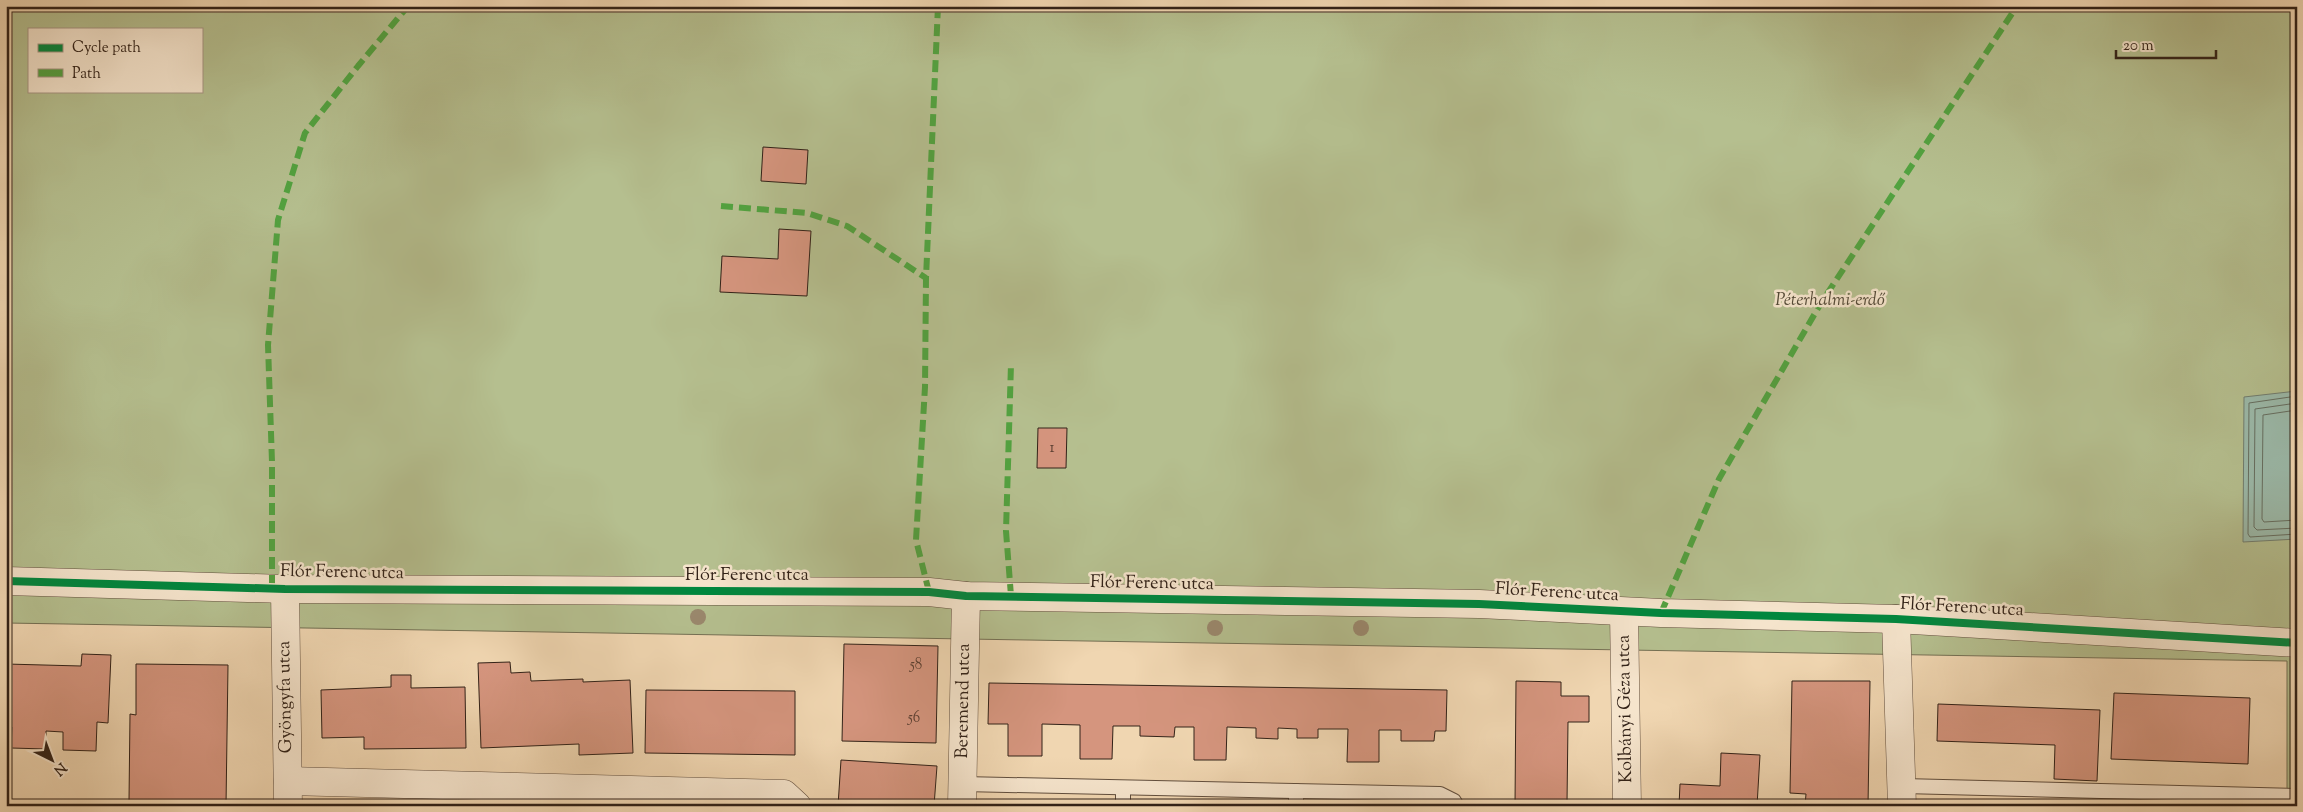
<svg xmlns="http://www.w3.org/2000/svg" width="2303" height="812" font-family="'Sorts Mill Goudy',serif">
	<rect width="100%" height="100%" fill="#f0d6b1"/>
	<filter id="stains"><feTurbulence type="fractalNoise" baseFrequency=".004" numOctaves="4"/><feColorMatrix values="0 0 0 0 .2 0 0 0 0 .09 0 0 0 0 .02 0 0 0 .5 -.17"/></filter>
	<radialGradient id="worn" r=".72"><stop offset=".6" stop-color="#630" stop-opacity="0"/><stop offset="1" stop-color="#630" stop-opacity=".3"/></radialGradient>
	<path fill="#b5bf8f" stroke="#747054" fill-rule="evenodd" d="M6 6H2297V806H2287V661L6 623ZM29 29H201V91H29Z"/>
	<path fill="#9bb9a9" stroke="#717d6f" d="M2297 391V539L2243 542 2244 397Z"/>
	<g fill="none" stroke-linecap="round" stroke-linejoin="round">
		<g stroke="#666e60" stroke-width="1">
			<path d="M2297 396 2249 403 2248 534 2250 537 2297 534"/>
			<path d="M2297 403 2255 409 2254 527 2257 530 2297 528"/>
			<path d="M2297 410 2263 415 2262 519 2264 522 2297 520"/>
		</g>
	</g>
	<g fill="#d5957e" stroke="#322218">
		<path d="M763 147 808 150 806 184 761 181Z"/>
		<path d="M779 229 811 231 807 296 720 292 722 256 778 259Z"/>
		<path d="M1038 428H1067L1066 468H1037Z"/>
		<path d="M844 644 938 646 936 743 842 741Z"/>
		<path d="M82 654 111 655 108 723 97 722 96 751 63 750V732L46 731V749L11 748 12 727H6V664L81 666Z"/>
		<path d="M510 662 511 673 530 672 531 681 583 679V682L630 680 633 753 579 755V744L481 748 478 663Z"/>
		<path d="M136 664 228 665 226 806H171V801H129L130 714 136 715Z"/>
		<path d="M391 675H411V688L465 687 466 748 364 749V737L322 738 321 690 391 687Z"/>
		<path d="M1516 681 1561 682V696H1589V722H1568L1567 803H1593V806H1515Z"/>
		<path d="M1792 681H1870L1868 806H1805L1806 794 1790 793Z"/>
		<path d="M989 683 1447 690 1446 731H1435L1434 741H1401V730H1379V762H1347L1348 729H1318V738H1297V729L1278 728V739L1256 738V728L1227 727 1226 760H1194V727H1175L1174 737 1140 736V726H1113L1112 759H1080V725L1042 724V756H1008V724H988Z"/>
		<path d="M646 690 795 691V755L645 753Z"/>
		<path d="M2114 693 2250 698 2248 764 2111 759Z"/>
		<path d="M1938 704 2100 710 2097 781 2054 779 2055 745 1937 741Z"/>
		<path d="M1721 753 1760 755 1757 806H1679L1680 784 1720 786Z"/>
		<path d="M841 760 937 766 934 806H838Z"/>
		<path d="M523 792 524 806H459L458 794Z"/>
		<rect x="6" y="802" width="65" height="4"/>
	</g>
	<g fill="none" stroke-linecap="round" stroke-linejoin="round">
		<defs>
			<g id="service">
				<path d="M963 784 1440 794 1454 801 1457 806"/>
				<path d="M1903 786 2297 796"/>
				<path d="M1123 788V806"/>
				<path d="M1296 791V806"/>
			</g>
			<g id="minor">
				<path d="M6 581 285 589 929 592 966 596 1479 604 1661 613 1896 619 2297 643"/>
				<path d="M285 589 288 806"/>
				<path d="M1624 612 1627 806"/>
				<path d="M1896 619 1902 806"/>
				<path d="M288 781 784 794 797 806"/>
				<path d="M962 806 966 596"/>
			</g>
		</defs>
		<use href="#service" stroke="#624f3e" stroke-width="16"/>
		<use href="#minor" stroke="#624f3e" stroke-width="29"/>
		<use href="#service" stroke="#f5e4cc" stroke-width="14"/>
		<use href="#minor" stroke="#f5e4cc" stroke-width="28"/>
		<g stroke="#52a240" stroke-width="6" stroke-dasharray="12 6" stroke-linecap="butt">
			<path d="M721 206 807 213 847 226 926 278"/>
			<path d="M272 587V462L268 345 278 220 305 133 358 66 408 6"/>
			<path d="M929 592 916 540 925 387 926 278 938 6"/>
			<path d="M1011 596 1006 531 1011 364"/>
			<path d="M1661 613 1719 479 1821 303 2017 6"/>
		</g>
		<defs>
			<path id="cycleway" d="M6 581 285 589 929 592 966 596 1479 604 1661 613 1896 619 2297 643"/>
		</defs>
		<use href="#cycleway" stroke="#f5e4cc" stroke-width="11"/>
		<use href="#cycleway" stroke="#00873e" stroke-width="8"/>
	</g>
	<g fill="#9a886d">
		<circle cx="698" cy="617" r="8"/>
		<circle cx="1215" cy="628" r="8"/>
		<circle cx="1361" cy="628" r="8"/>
	</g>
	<g text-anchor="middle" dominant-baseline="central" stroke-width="5" stroke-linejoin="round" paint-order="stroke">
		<g font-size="15" fill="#5b3f32">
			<text x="1052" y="448">1</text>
			<text x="916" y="665">58</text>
			<text x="914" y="718">56</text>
		</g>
		<g font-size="18" font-style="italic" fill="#534936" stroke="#f5e4cc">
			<text x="1830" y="301">Péterhalmi-erdő</text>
		</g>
		<g font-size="18" fill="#322218" stroke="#f5e4cc">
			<text transform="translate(342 573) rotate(1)">Flór Ferenc utca</text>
			<text x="747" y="576">Flór Ferenc utca</text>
			<text transform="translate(1152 584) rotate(1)">Flór Ferenc utca</text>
			<text transform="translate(1557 593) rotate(3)">Flór Ferenc utca</text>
			<text transform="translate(1962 608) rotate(3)">Flór Ferenc utca</text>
			<text transform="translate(286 697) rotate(-91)">Gyöngyfa utca</text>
			<text transform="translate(964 701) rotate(-89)">Beremend utca</text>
			<text transform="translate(1626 709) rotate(-91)">Kolbányi Géza utca</text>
		</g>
	</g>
	<rect width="2303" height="812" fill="none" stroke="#f0d6b1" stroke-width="25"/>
	<rect x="8" y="8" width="2288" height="797" fill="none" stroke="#322218" stroke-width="2.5"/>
	<rect x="12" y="12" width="2278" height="787" fill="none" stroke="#322218"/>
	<rect x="28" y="28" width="175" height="65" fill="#f5e4cc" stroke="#a79684"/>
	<rect x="38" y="44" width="25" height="8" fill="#00873e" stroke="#a79684"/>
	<text x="72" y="52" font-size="15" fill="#322218">Cycle path</text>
	<rect x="38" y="69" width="25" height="8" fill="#52a240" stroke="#a79684"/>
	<text x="72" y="78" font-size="15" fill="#322218">Path</text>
	<g transform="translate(52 760) rotate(138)" stroke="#f5e4cc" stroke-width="4" paint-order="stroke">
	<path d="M0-4L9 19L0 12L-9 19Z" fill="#322218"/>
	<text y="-8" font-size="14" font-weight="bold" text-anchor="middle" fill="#322218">N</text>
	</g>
	<path d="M2116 50v8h100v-8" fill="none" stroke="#322218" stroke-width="2.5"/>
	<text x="2123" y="50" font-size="15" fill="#322218" stroke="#f5e4cc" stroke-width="4" paint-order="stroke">20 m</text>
	<rect width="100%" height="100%" filter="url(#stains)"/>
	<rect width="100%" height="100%" fill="url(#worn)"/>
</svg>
